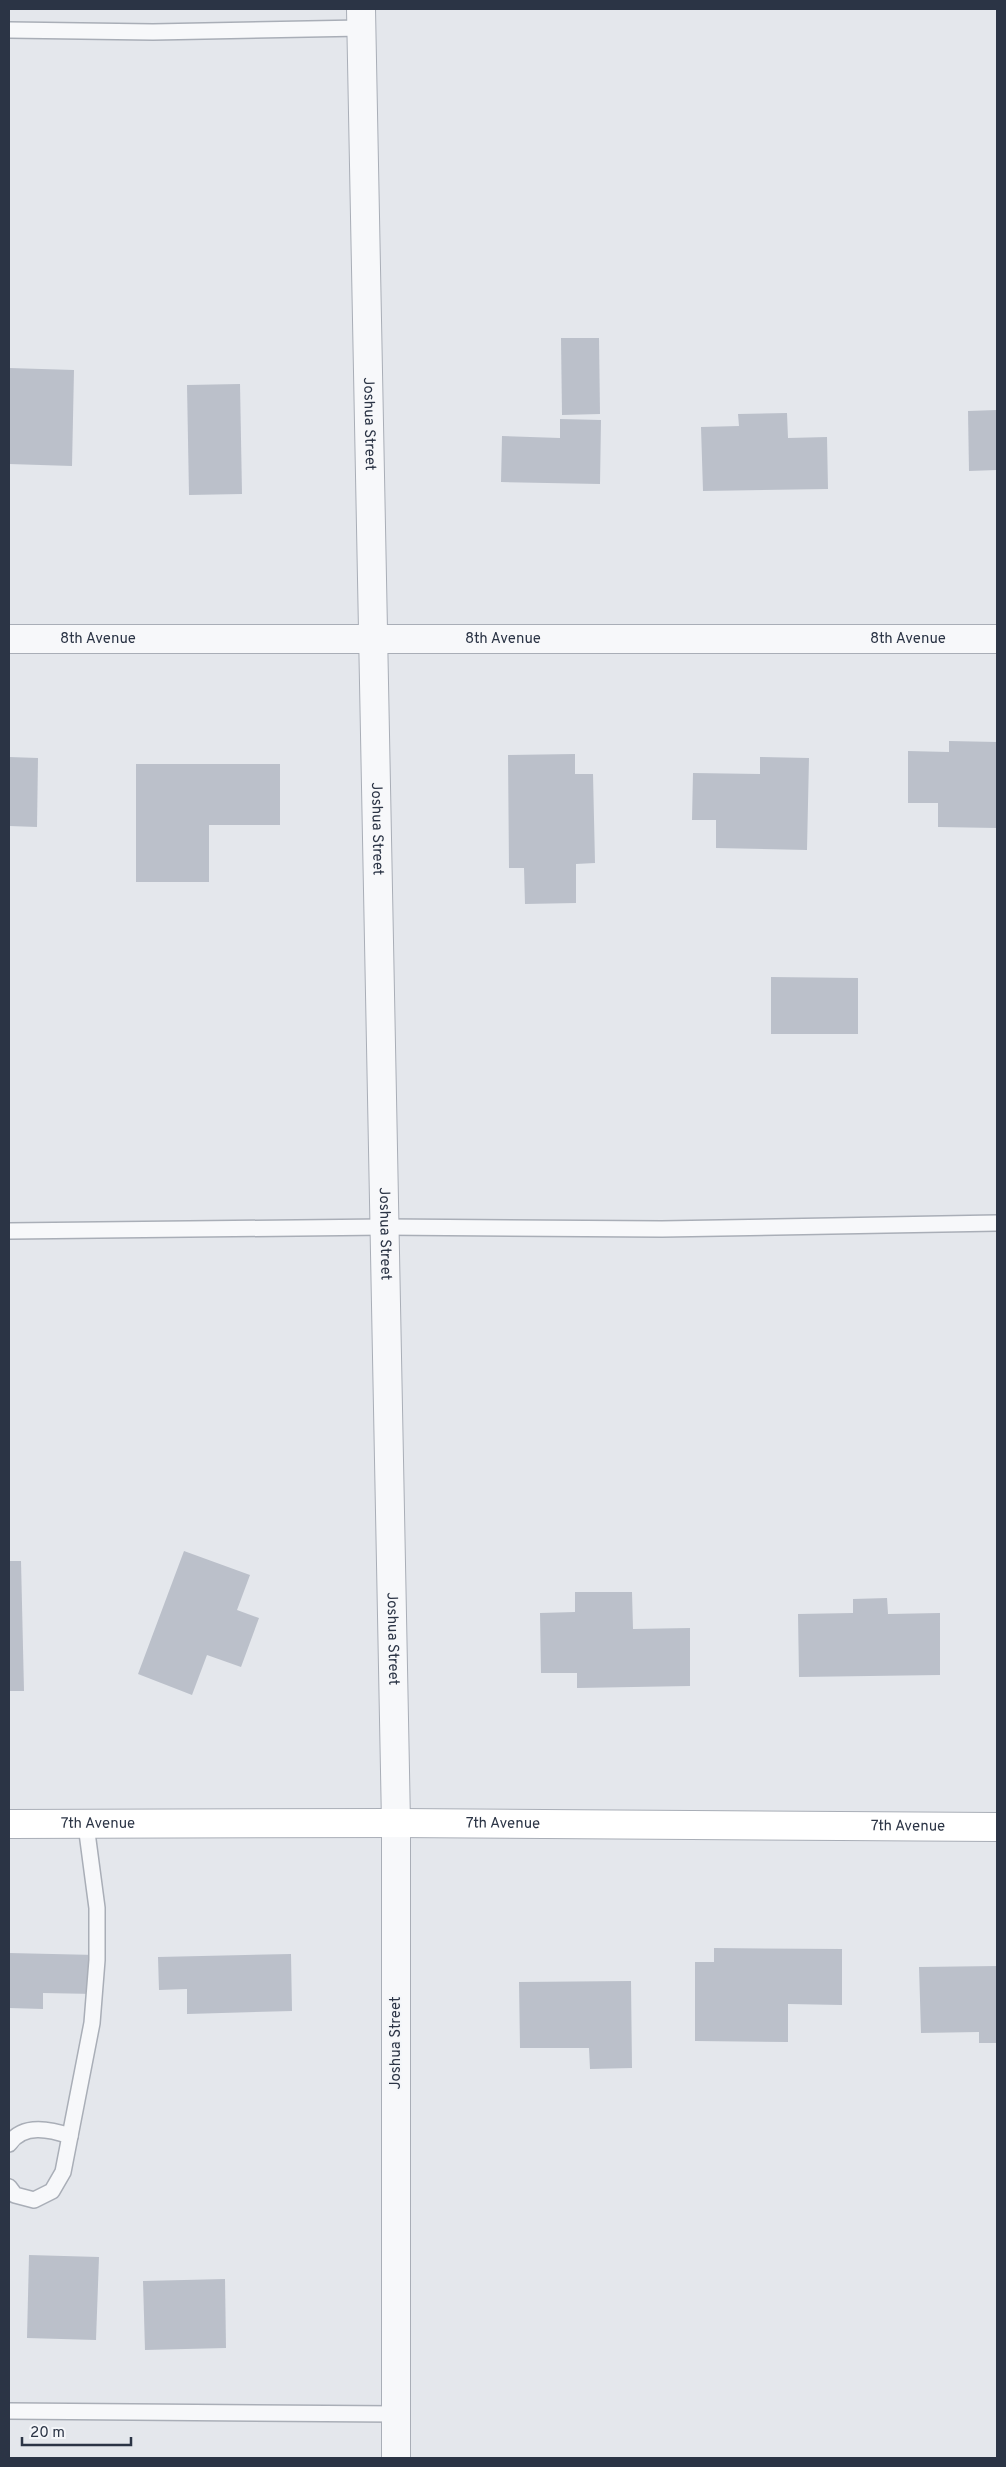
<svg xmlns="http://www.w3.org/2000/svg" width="1006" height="2467" font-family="Overpass,sans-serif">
	<rect width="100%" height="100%" fill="#e4e7ec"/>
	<g fill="#bbc0ca">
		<path d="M561 338H599L600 414 562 415Z"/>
		<path d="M9 368 74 370 72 466 9 464Z"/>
		<path d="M240 384 242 494 189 495 187 385Z"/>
		<path d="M997 410V470L969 471 968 411Z"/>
		<path d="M787 413 788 438 827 437 828 489 703 491 701 427 739 426 738 414Z"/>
		<path d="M560 419 601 420 600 484 501 482 502 436 560 438Z"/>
		<path d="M949 741 997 742V828L938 827V803H908V751L949 752Z"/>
		<path d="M575 754V774H593L595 863 576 864V903L525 904 524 868H509L508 755Z"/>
		<path d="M9 757 38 758 37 827 9 826Z"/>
		<path d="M760 757 809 758 807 850 716 848V820H692L693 773 760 774Z"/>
		<path d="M136 764H280V825H209V882H136Z"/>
		<path d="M771 977 858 978V1034H771Z"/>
		<path d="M184 1551 250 1575 237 1610 259 1618 241 1667 207 1655 192 1695 138 1674Z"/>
		<path d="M9 1561H21L24 1691H9Z"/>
		<path d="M575 1592H632L633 1629 690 1628V1686L577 1688V1673H541L540 1613 575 1612Z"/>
		<path d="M887 1598 888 1614 940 1613V1675L799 1677 798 1614 853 1613V1599Z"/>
		<path d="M714 1948 842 1949V2005L788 2004V2042L695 2041V1962H714Z"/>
		<path d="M9 1953 96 1955 95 1994 43 1993V2009L9 2008Z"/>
		<path d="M291 1954 292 2011 187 2014V1989L159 1990 158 1957Z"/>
		<path d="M997 1966V2043H979V2032L921 2033 919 1967Z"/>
		<path d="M631 1981 632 2068 590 2069 589 2048H520L519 1982Z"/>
		<path d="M29 2255 99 2257 96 2340 27 2338Z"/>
		<path d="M225 2279 226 2348 145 2350 143 2281Z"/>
	</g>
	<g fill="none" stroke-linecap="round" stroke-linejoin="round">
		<defs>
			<g id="lane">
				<path d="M9 30 153 32 362 28"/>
				<path d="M9 1231 384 1227 662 1229 997 1223"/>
				<path d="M9 2144C23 2123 50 2129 70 2136"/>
				<path d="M9 2187 15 2195 34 2200 52 2191 63 2172 92 2023 97 1960V1908L86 1825"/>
				<path d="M9 2411 396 2414"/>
			</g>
			<g id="street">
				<path id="s1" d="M361 9 396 1823V2458"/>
				<path id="s2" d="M9 639H997"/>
			</g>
			<g id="secondary">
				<path id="s3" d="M9 1824 396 1823 997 1827"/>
			</g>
		</defs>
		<use href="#lane" stroke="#a9aeb7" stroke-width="18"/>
		<use href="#street" stroke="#a9aeb7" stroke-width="30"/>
		<use href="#secondary" stroke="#a9aeb7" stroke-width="30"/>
		<use href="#lane" stroke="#f7f8fa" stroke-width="15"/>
		<use href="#street" stroke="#f7f8fa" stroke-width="28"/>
		<use href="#secondary" stroke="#fff" stroke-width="28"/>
	</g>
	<g text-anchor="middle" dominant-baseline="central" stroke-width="4" stroke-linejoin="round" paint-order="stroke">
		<g font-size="15" fill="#2b3445" stroke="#f4f6f9">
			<text stroke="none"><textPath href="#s1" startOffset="415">Joshua Street</textPath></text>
			<text stroke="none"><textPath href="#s2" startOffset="89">8th Avenue</textPath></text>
			<text stroke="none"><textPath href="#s2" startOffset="899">8th Avenue</textPath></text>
			<text stroke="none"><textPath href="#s2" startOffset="494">8th Avenue</textPath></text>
			<text stroke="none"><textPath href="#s1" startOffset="820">Joshua Street</textPath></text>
			<text stroke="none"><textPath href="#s1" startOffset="1225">Joshua Street</textPath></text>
			<text stroke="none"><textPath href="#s1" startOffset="1630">Joshua Street</textPath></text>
			<text stroke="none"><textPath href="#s3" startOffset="89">7th Avenue</textPath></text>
			<text stroke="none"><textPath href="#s3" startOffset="494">7th Avenue</textPath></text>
			<text stroke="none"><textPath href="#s3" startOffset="899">7th Avenue</textPath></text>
			<text transform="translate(396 2043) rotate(-90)">Joshua Street</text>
		</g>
	</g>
	<rect width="1006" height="2467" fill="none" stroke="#2b3445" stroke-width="20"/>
	<path d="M22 2437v8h109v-8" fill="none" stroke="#2b3445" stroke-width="2.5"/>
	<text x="30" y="2437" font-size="15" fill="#2b3445" stroke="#f4f6f9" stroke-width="4" paint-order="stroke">20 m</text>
</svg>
